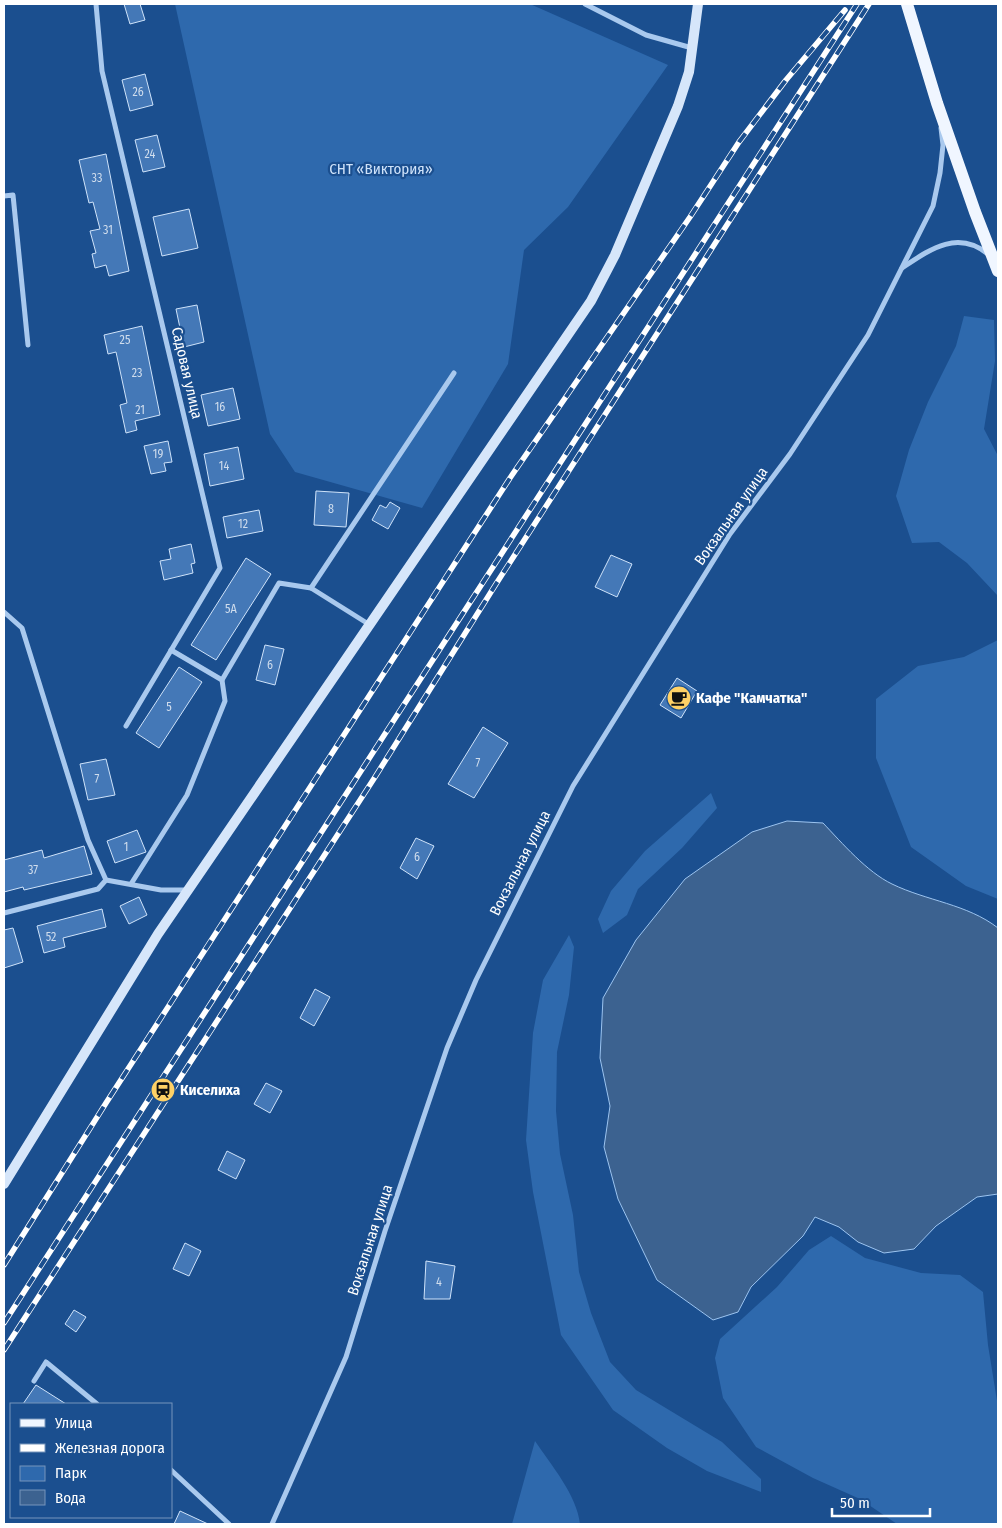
<svg xmlns="http://www.w3.org/2000/svg" width="1002" height="1528" font-family="'Fira Sans Condensed',sans-serif">
	<rect width="100%" height="100%" fill="#1b4f8f"/>
	<g fill="#2e69ad">
		<path d="M175 4H530L668 65 568 207 524 250 508 364 422 508 295 472 270 434Z"/>
		<path d="M964 316 994 320 995 361 984 429 998 456V596L967 563 939 542 912 543 896 496 909 450 928 402 956 346Z"/>
		<path d="M998 640V899L966 886 911 847 876 758V699L918 666 964 657Z"/>
		<path d="M711 793 717 808 682 848 638 889 627 915 603 933 598 919 611 891 645 851Z"/>
		<path d="M569 935 574 947 569 995 557 1052 556 1111 560 1154 573 1215 579 1272 591 1313 610 1362 636 1390 722 1442 761 1479V1492L707 1471 667 1448 613 1410 561 1335 533 1192 526 1140 533 1033 543 980Z"/>
		<path d="M831 1236 865 1258 921 1273 960 1275 983 1292 988 1345 998 1407V1524H897L860 1499 813 1478 756 1447 723 1398 715 1358 720 1339 777 1287 809 1250Z"/>
		<path d="M535 1441C551 1465 577 1495 580 1524H512Z"/>
	</g>
	<path fill="#3c6290" stroke="#9cc4f0" d="M787 821 823 823C842 843 867 872 892 884 927 901 967 904 998 928V1194L977 1197 936 1226 914 1249 884 1253 858 1242 839 1227 815 1217 803 1236 751 1287 738 1312 713 1320 657 1280 618 1199 604 1147 610 1106 600 1058 603 998 636 940 685 879 752 832Z"/>
	<g fill="#4478b7" stroke="#cfe3fa">
		<path d="M124 4H140L145 20 130 24Z"/>
		<path d="M145 74 153 105 130 111 122 80Z"/>
		<path d="M157 135 165 167 143 172 135 140Z"/>
		<path d="M106 154 129 271 109 276 106 265 95 268 92 254 96 253 90 231 100 229 93 202 89 203 79 160Z"/>
		<path d="M189 209 198 248 162 256 153 217Z"/>
		<path d="M197 305 204 342 184 347 176 309Z"/>
		<path d="M142 326 160 415 135 421 137 430 126 433 120 405 127 403 116 352 108 354 104 335Z"/>
		<path d="M233 388 240 419 208 426 201 395Z"/>
		<path d="M168 441 172 462 164 463 166 471 151 474 144 446Z"/>
		<path d="M238 447 244 479 210 486 204 454Z"/>
		<path d="M316 491 349 493 346 527 314 525Z"/>
		<path d="M390 502 400 508 388 529 372 520 380 505 386 508Z"/>
		<path d="M259 510 263 531 227 538 223 517Z"/>
		<path d="M191 544 195 563 191 564 193 573 164 580 160 561 171 559 169 549Z"/>
		<path d="M611 555 632 564 617 597 595 587Z"/>
		<path d="M246 558 271 574 216 660 191 645Z"/>
		<path d="M265 645 284 649 275 685 256 680Z"/>
		<path d="M179 667 202 682 159 748 136 733Z"/>
		<path d="M677 678 697 691 681 718 660 705Z"/>
		<path d="M483 727 508 743 474 798 448 784Z"/>
		<path d="M106 759 115 795 88 800 80 764Z"/>
		<path d="M137 830 146 852 115 863 107 841Z"/>
		<path d="M416 838 434 846 417 879 400 868Z"/>
		<path d="M84 846 92 874 24 890 23 887 4 892V860L42 850 44 858Z"/>
		<path d="M139 897 147 915 129 924 120 906Z"/>
		<path d="M102 909 106 927 63 938 65 947 44 953 37 926Z"/>
		<path d="M13 928 23 962 4 968V930Z"/>
		<path d="M315 989 330 997 314 1026 300 1018Z"/>
		<path d="M266 1083 282 1091 270 1113 254 1104Z"/>
		<path d="M227 1151 245 1160 236 1179 218 1170Z"/>
		<path d="M185 1243 201 1251 189 1276 173 1269Z"/>
		<path d="M426 1261 455 1266 450 1299H424Z"/>
		<path d="M74 1310 86 1317 76 1332 65 1324Z"/>
		<path d="M36 1385 66 1404H23Z"/>
		<path d="M180 1511 208 1524H174Z"/>
	</g>
	<g fill="none" stroke-linecap="round" stroke-linejoin="round">
		<g stroke="#a9c9ee" stroke-width="5">
			<path d="M96 4 102 71 220 568 126 726"/>
			<path d="M585 4 646 35 692 48"/>
			<path d="M4 196 13 195 28 345"/>
			<path d="M902 268C929 250 957 229 988 254"/>
			<path d="M311 588 454 373"/>
			<path d="M4 612 22 628 88 840 106 880 161 890H188"/>
			<path d="M222 680 279 583 311 588 370 625"/>
			<path d="M131 884 187 795 225 701 222 680 171 650"/>
			<path d="M4 913 98 889 106 880"/>
			<path d="M34 1381 46 1362 97 1404"/>
			<path d="M171 1470 229 1524"/>
			<path d="M272 1524 346 1357 385 1231 447 1048 476 980 573 786 730 534 790 454 868 335 933 206 940 173 943 145 941 128"/>
		</g>
		<path stroke="#d6e6fa" stroke-width="10" d="M4 1184 158 934 591 301 615 255 678 106 689 72 698 4"/>
		<path stroke="#f0f6ff" stroke-width="12" d="M907 4 937 103 975 212 998 271"/>
		<defs>
			<g id="rail">
				<path d="M4 1265 106 1103 510 478 690 217 739 142 786 80 845 10"/>
				<path d="M4 1323 857 4"/>
				<path d="M4 1350 375 777 496 584 869 4"/>
			</g>
		</defs>
		<use href="#rail" stroke="#fff" stroke-width="5.5"/>
		<use href="#rail" stroke="#1b4f8f" stroke-width="4" stroke-dasharray="11" stroke-linecap="butt"/>
	</g>
	<defs>
		<symbol id="cafe-disc" viewBox="-11 -11 22 22"><circle r="9.5" fill="#ffd166" stroke="#1b4f8f"/><path d="M-5.5-4.5H6V0H3Q3 3.5 0 3.5H-2.5Q-5.5 3.5-5.5 0ZM3-3.2v2h1.7v-2ZM-6 4.5H4V6H-6Z" fill="#111"/></symbol>
		<symbol id="station-disc" viewBox="-11 -11 22 22"><circle r="9.5" fill="#ffd166" stroke="#1b4f8f"/><path d="M-3-6H3Q5-6 5-4V2Q5 4 3 4L4.5 6H3L1.5 4h-3L-3 6H-4.5L-3 4Q-5 4-5 2V-4Q-5-6-3-6ZM-3.5-4v3h7v-3ZM-3.5 1v1.5H-2V1ZM2 1v1.5H3.5V1Z" fill="#111"/></symbol>
	</defs>
	<g fill-rule="evenodd">
		<use href="#cafe-disc" x="665" y="684" width="28" height="28"/>
		<use href="#station-disc" x="149" y="1076" width="28" height="28"/>
	</g>
	<g text-anchor="middle" dominant-baseline="central" stroke-width="4.5" stroke-linejoin="round" paint-order="stroke">
		<g font-size="12" fill="#d0dded">
			<text x="138" y="92">26</text>
			<text x="150" y="154">24</text>
			<text x="97" y="178">33</text>
			<text x="108" y="230">31</text>
			<text x="125" y="340">25</text>
			<text x="137" y="373">23</text>
			<text x="220" y="407">16</text>
			<text x="140" y="410">21</text>
			<text x="158" y="454">19</text>
			<text x="224" y="466">14</text>
			<text x="331" y="509">8</text>
			<text x="243" y="524">12</text>
			<text x="231" y="609">5А</text>
			<text x="270" y="665">6</text>
			<text x="169" y="707">5</text>
			<text x="478" y="763">7</text>
			<text x="97" y="779">7</text>
			<text x="126" y="847">1</text>
			<text x="417" y="857">6</text>
			<text x="33" y="870">37</text>
			<text x="51" y="937">52</text>
			<text x="439" y="1282">4</text>
		</g>
		<g font-size="15" fill="#cfe3fa" stroke="#1b4f8f">
			<text x="381" y="169">СНТ «Виктория»</text>
		</g>
		<g font-size="15" fill="#fff" stroke="#1b4f8f">
			<text transform="translate(187 373) rotate(77)">Садовая улица</text>
			<text transform="translate(731 516) rotate(-55)">Вокзальная улица</text>
			<text transform="translate(520 863) rotate(-63)">Вокзальная улица</text>
			<text transform="translate(370 1240) rotate(-72)">Вокзальная улица</text>
		</g>
		<g font-size="15" font-weight="bold" fill="#fff" stroke="#1b4f8f" text-anchor="start">
			<text x="696" y="698">Кафе "Камчатка"</text>
			<text x="180" y="1090">Киселиха</text>
		</g>
	</g>
	<rect width="1002" height="1528" fill="none" stroke="#ffffff" stroke-width="10"/>
	<rect x="10" y="1403" width="162" height="115" fill="#1b4f8f" stroke="#7695bc"/>
	<rect x="20" y="1419" width="25" height="8" fill="#f0f6ff" stroke="#7695bc"/>
	<text x="55" y="1428" font-size="15" fill="#ffffff">Улица</text>
	<rect x="20" y="1444" width="25" height="8" fill="#ffffff" stroke="#7695bc"/>
	<text x="55" y="1453" font-size="15" fill="#ffffff">Железная дорога</text>
	<rect x="20" y="1466" width="25" height="15" fill="#2e69ad" stroke="#7695bc"/>
	<text x="55" y="1478" font-size="15" fill="#ffffff">Парк</text>
	<rect x="20" y="1490" width="25" height="15" fill="#3c6290" stroke="#7695bc"/>
	<text x="55" y="1503" font-size="15" fill="#ffffff">Вода</text>
	<path d="M832 1508v8h98v-8" fill="none" stroke="#ffffff" stroke-width="2.5"/>
	<text x="840" y="1508" font-size="15" fill="#ffffff" stroke="#1b4f8f" stroke-width="4" paint-order="stroke">50 m</text>
</svg>
